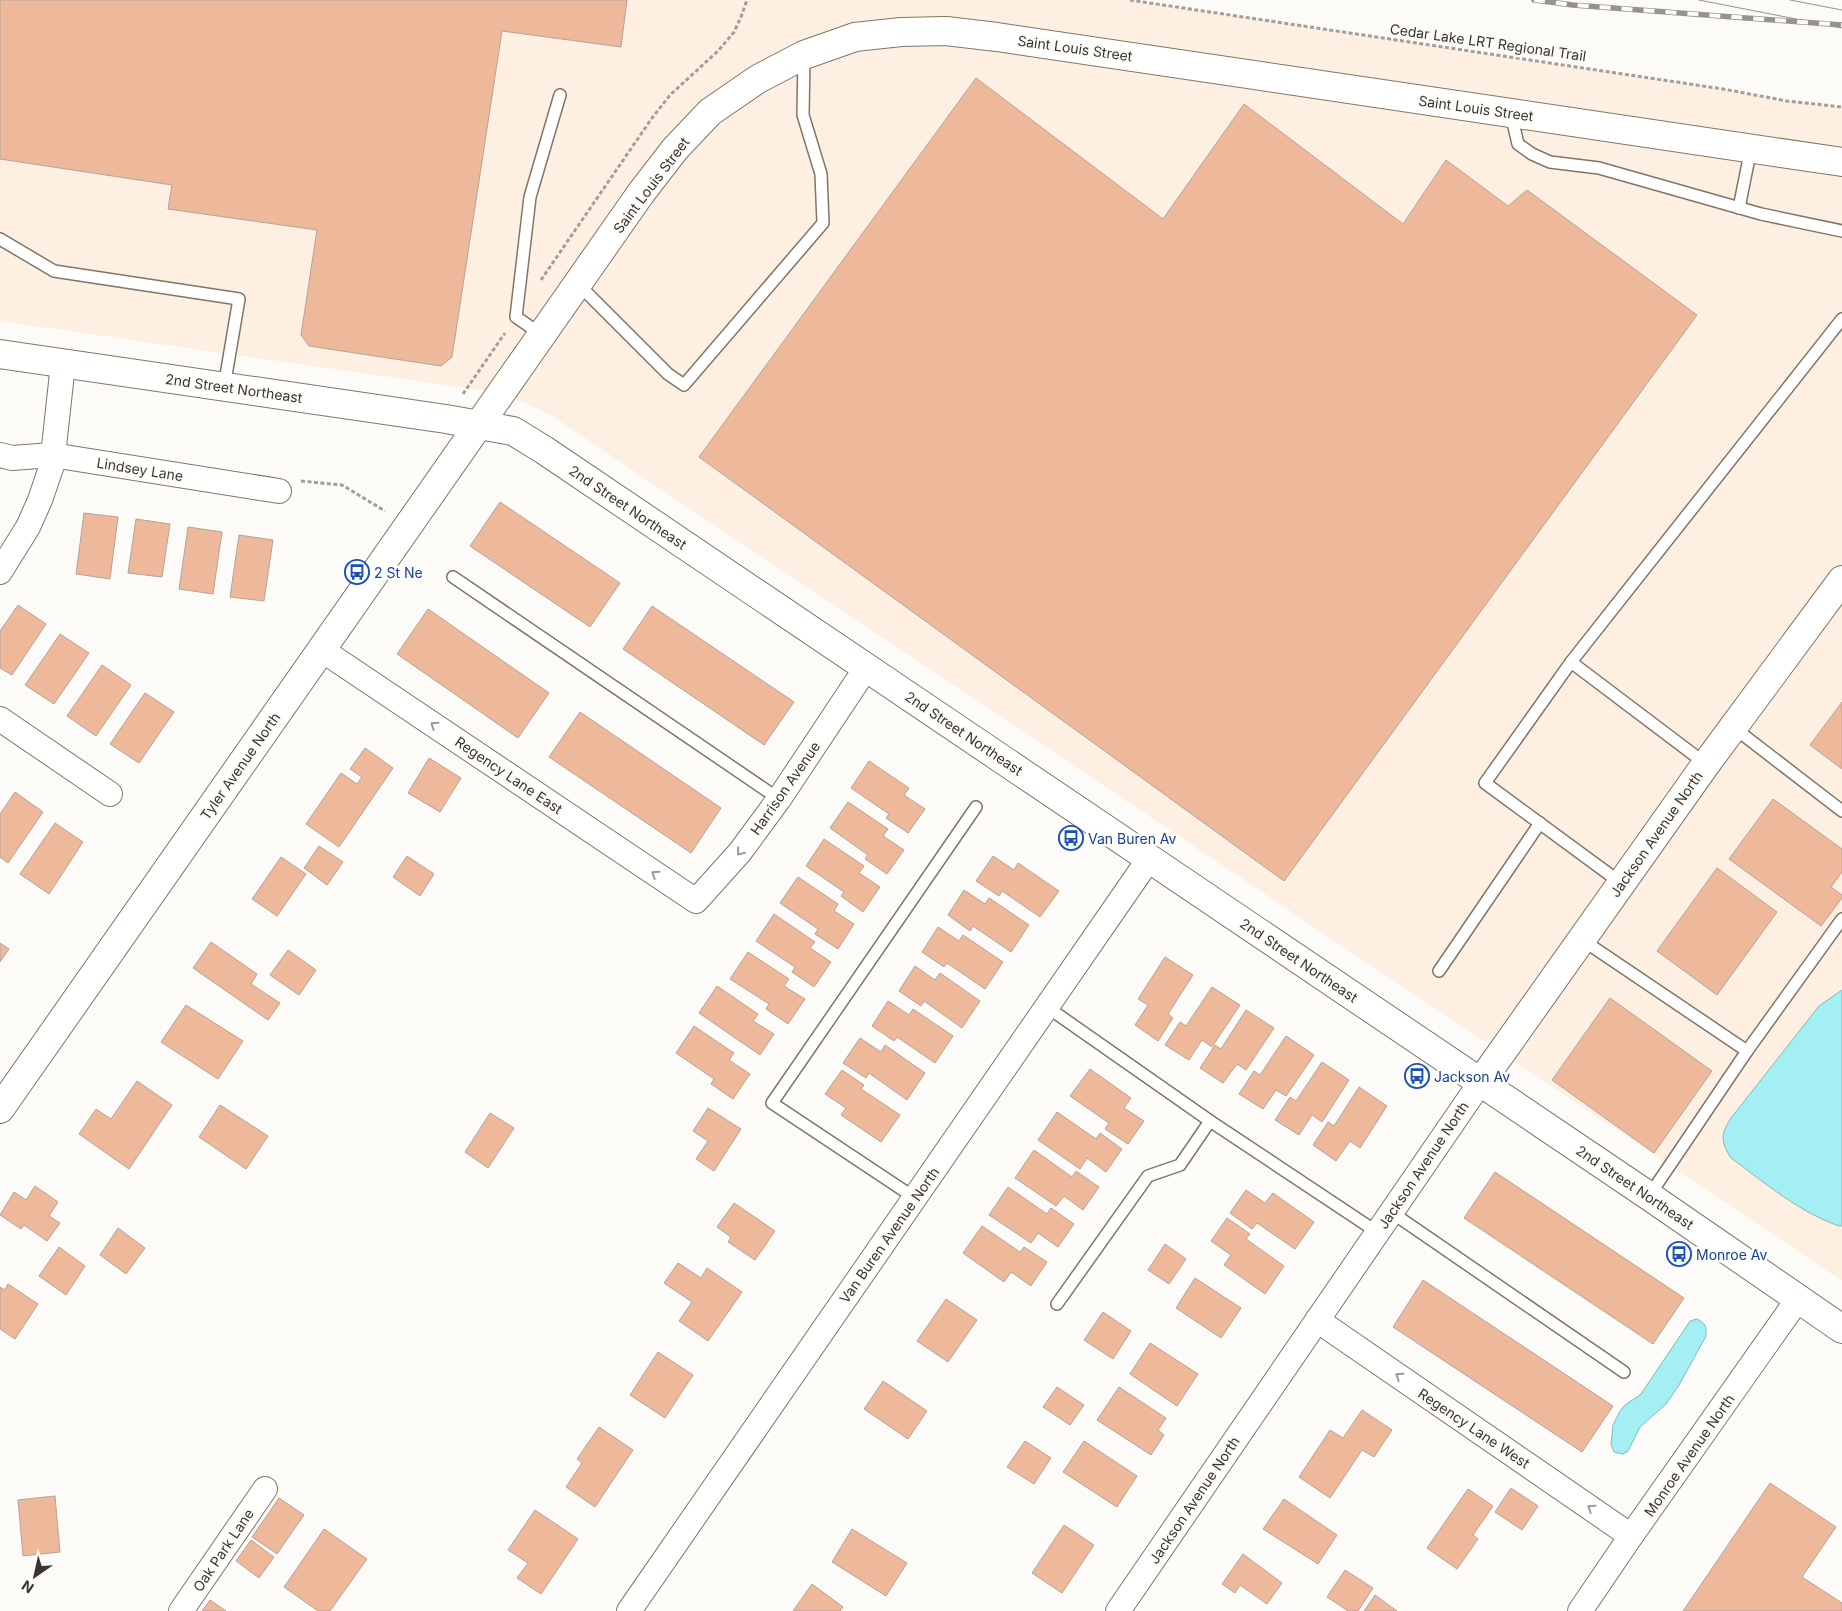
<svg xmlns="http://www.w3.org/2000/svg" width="1842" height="1611" font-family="Inter,sans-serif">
	<rect width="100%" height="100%" fill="#fdfbf7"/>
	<path fill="#fdefe1" d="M0 0H1130L1723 89 1787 101 1842 107V1281L549 414 502 393 0 321Z"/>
	<g fill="#a4eff4" stroke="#84b7b9">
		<path d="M1842 990V1226H1839C1799 1212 1765 1183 1731 1158 1720 1141 1721 1134 1731 1118L1819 1006Z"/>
		<path d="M1697 1319C1705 1323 1707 1326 1706 1336L1679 1385 1666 1404 1640 1427 1628 1451 1623 1454 1614 1452 1611 1444 1613 1425 1620 1411 1625 1405 1641 1394 1690 1321Z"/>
	</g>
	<g fill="#eeb89b" stroke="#b7a298">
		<path d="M0 0H627L621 47 502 31 452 357 441 366 309 346 301 335 317 230 168 209 172 185 0 159Z"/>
		<path d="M976 78 1163 219 1244 104 1403 224 1446 160 1508 206 1527 190 1697 315 1284 881 699 457Z"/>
		<path d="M500 502 620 583 590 627 470 546Z"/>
		<path d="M84 513 118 517 110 579 76 574Z"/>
		<path d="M136 519 170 524 162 577 128 573Z"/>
		<path d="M188 527 222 532 213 594 179 589Z"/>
		<path d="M239 535 273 540 264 601 230 597Z"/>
		<path d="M18 605 46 624 12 675 0 668V631Z"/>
		<path d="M652 606 794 702 764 745 623 649Z"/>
		<path d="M428 609 549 693 518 738 397 654Z"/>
		<path d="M60 634 89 653 54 704 25 685Z"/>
		<path d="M102 665 131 685 96 736 67 716Z"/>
		<path d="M145 693 174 712 139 763 110 744Z"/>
		<path d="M1842 702V769L1810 745Z"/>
		<path d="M580 712 721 808 691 853 549 757Z"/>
		<path d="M365 748 393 768 339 847 306 824 341 773 357 784 362 777 350 769Z"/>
		<path d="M429 758 461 778 440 812 408 793Z"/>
		<path d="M869 761 909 788 904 795 925 809 908 833 886 818 889 814 851 788Z"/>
		<path d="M15 792 43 812 8 863 0 857V814Z"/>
		<path d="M1773 799 1842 849V872L1831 887 1842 895V898L1821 926 1729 859Z"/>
		<path d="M848 802 888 829 883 836 904 850 887 874 865 859 868 855 830 828Z"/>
		<path d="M55 823 83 842 49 894 20 874Z"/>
		<path d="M824 839 864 866 859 873 880 887 863 912 841 896 844 892 806 866Z"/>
		<path d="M319 846 343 862 327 885 304 868Z"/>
		<path d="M407 856 434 874 420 896 393 877Z"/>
		<path d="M993 856 1014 870 1018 863 1059 891 1040 917 1002 891 999 896 976 881Z"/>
		<path d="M281 857 306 874 277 916 252 899Z"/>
		<path d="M1717 868 1777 912 1717 995 1657 951Z"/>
		<path d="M798 877 838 904 834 911 854 924 838 949 815 934 818 929 780 903Z"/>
		<path d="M964 890 985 904 989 898 1029 925 1011 952 973 926 970 931 948 915Z"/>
		<path d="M774 914 815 942 810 948 831 962 814 987 792 972 795 967 756 941Z"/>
		<path d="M938 927 959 941 963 935 1003 962 985 989 947 963 944 967 922 952Z"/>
		<path d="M211 942 257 974 251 984 280 1003 268 1020 193 968Z"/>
		<path d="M0 943 9 949 0 962Z"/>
		<path d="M288 950 316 970 299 995 270 975Z"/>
		<path d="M748 952 789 979 784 986 805 999 788 1024 766 1009 769 1004 730 979Z"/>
		<path d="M1165 957 1193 975 1168 1014 1173 1018 1158 1041 1135 1025 1148 1005 1138 999Z"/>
		<path d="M915 966 935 980 940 973 980 1001 962 1028 924 1001 921 1006 899 991Z"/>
		<path d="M717 986 758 1014 753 1021 774 1034 760 1055 699 1013Z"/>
		<path d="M1212 987 1240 1005 1212 1047 1202 1040 1189 1060 1165 1045 1180 1022 1186 1026Z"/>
		<path d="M1610 998 1712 1071 1654 1153 1552 1080Z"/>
		<path d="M888 1001 909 1015 913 1009 953 1036 935 1063 897 1037 894 1041 872 1026Z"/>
		<path d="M186 1005 243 1041 218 1079 161 1042Z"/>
		<path d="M1246 1010 1274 1028 1246 1070 1237 1064 1223 1083 1200 1068 1215 1045 1221 1049Z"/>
		<path d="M694 1026 734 1053 729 1060 750 1074 733 1099 711 1084 714 1079 676 1053Z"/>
		<path d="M1286 1036 1314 1055 1286 1096 1276 1090 1263 1109 1239 1094 1254 1071 1260 1075Z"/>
		<path d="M860 1038 881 1052 885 1045 925 1073 907 1100 869 1073 866 1078 843 1063Z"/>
		<path d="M1322 1062 1349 1080 1322 1122 1312 1115 1299 1135 1275 1120 1290 1097 1296 1101Z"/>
		<path d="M1090 1069 1131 1098 1124 1108 1144 1121 1128 1144 1105 1129 1109 1123 1070 1096Z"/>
		<path d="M842 1070 864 1085 861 1089 900 1115 881 1142 841 1115 846 1108 825 1094Z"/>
		<path d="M137 1081 172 1105 129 1169 79 1134 96 1109 111 1119Z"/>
		<path d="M1359 1087 1387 1106 1360 1148 1350 1141 1336 1161 1313 1145 1328 1122 1334 1126Z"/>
		<path d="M220 1105 268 1136 246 1169 199 1137Z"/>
		<path d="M708 1108 741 1129 714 1171 696 1159 708 1141 693 1131Z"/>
		<path d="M1057 1112 1096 1139 1100 1133 1122 1149 1106 1172 1087 1158 1080 1169 1038 1140Z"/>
		<path d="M490 1113 514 1128 488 1168 465 1152Z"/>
		<path d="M1034 1150 1072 1177 1076 1171 1099 1187 1083 1210 1064 1196 1056 1206 1015 1178Z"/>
		<path d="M1495 1172 1684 1298 1653 1344 1464 1218Z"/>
		<path d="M35 1186 58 1202 49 1216 60 1223 47 1241 24 1225 21 1229 0 1215 14 1192 26 1200Z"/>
		<path d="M1008 1187 1047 1214 1051 1208 1074 1224 1058 1247 1038 1233 1031 1243 989 1215Z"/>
		<path d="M1246 1190 1265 1203 1273 1193 1314 1222 1295 1249 1257 1223 1252 1229 1230 1213Z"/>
		<path d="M734 1203 775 1231 755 1260 728 1242 731 1237 717 1227Z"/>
		<path d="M1227 1218 1250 1234 1246 1239 1284 1266 1265 1294 1224 1265 1231 1255 1211 1241Z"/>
		<path d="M982 1226 1020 1252 1024 1247 1047 1262 1031 1286 1011 1272 1004 1282 963 1253Z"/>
		<path d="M118 1228 145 1248 126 1274 100 1255Z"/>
		<path d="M1165 1244 1186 1259 1169 1284 1148 1270Z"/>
		<path d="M59 1247 85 1266 66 1295 39 1276Z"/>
		<path d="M678 1263 701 1278 707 1268 742 1292 708 1341 679 1321 692 1302 664 1283Z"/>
		<path d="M1195 1278 1241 1308 1221 1338 1176 1308Z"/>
		<path d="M1423 1280 1613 1406 1582 1452 1393 1327Z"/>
		<path d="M8 1284 38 1304 15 1339 0 1329V1287L5 1290Z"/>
		<path d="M946 1299 977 1320 948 1362 917 1341Z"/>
		<path d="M1103 1312 1131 1331 1113 1359 1084 1340Z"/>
		<path d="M1150 1343 1198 1374 1177 1406 1130 1374Z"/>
		<path d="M658 1352 693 1375 665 1418 630 1395Z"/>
		<path d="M883 1381 927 1411 908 1439 864 1409Z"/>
		<path d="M1057 1387 1084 1405 1070 1425 1043 1407Z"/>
		<path d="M1119 1387 1166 1418 1158 1430 1164 1435 1151 1455 1097 1420Z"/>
		<path d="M1362 1410 1392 1430 1374 1457 1362 1450 1330 1498 1299 1477 1330 1430 1343 1438Z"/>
		<path d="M599 1427 633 1450 595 1507 566 1487 582 1463 577 1459Z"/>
		<path d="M1025 1441 1051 1458 1034 1484 1007 1467Z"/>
		<path d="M1084 1441 1137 1476 1117 1507 1063 1472Z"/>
		<path d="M1770 1483 1836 1527 1802 1577 1842 1603V1611H1683Z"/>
		<path d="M1511 1488 1538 1506 1522 1530 1495 1512Z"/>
		<path d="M1468 1489 1493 1506 1473 1535 1478 1539 1457 1569 1427 1548Z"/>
		<path d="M55 1496 60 1552 23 1556 18 1500Z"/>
		<path d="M279 1498 304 1515 277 1554 252 1537Z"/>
		<path d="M1284 1499 1337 1535 1318 1564 1263 1529Z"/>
		<path d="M535 1510 578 1539 541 1594 517 1578 528 1563 508 1550Z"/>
		<path d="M1064 1525 1094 1545 1062 1593 1032 1573Z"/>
		<path d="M324 1529 367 1559 330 1611H318L284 1587Z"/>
		<path d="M852 1529 907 1563 886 1596 832 1562Z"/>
		<path d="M251 1540 274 1557 259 1578 236 1561Z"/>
		<path d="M1243 1554 1282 1583 1267 1604 1240 1585 1235 1593 1222 1584Z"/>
		<path d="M1345 1570 1373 1588 1358 1611H1348L1327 1597Z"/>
		<path d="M812 1584 843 1607 840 1611H793Z"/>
		<path d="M1375 1595 1397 1611H1364Z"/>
		<path d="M210 1600 226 1611H202Z"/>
	</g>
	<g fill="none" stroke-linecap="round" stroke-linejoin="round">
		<defs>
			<g id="service">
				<path d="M1511 114 1518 144 1532 154 1550 162 1599 168 1761 214 1842 231"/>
				<path d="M1739 208 1751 148"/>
				<path d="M0 239 54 271 239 299 224 387"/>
				<path d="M578 284 668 374 684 385 823 223 821 174 803 115 804 57"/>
				<path d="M542 335 516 317 530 197 560 95"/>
				<path d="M453 577 779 799"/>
				<path d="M1571 662 1485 783 1621 883"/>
				<path d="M1733 727 1842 811"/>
				<path d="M1706 764 1571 662 1842 319"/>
				<path d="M1581 939 1747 1051"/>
				<path d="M1439 971 1540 823"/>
				<path d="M1047 1007 1210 1121 1377 1232"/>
				<path d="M1649 1196 1747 1051 1842 919"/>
				<path d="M915 1198 772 1103 976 807"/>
				<path d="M1391 1212 1624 1372"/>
				<path d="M1057 1304 1148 1176 1180 1165 1210 1121"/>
			</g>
			<g id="minor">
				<path d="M0 455 12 458 52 455 279 491"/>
				<path d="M0 572 28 527 40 500 52 465 63 364"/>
				<path d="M322 650 696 901 740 852 779 799 866 668"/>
				<path d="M0 719 110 794"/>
				<path d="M1317 1320 1631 1536"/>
				<path d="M181 1611 265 1489"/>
				<path d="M629 1611 1149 859"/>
				<path d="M1118 1611 1480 1083"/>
				<path d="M1580 1611 1631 1536 1798 1299"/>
			</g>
			<g id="tertiary">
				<path d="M0 354 446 419 513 431 544 450 1649 1196 1842 1329"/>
				<path d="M1480 1083 1706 764 1842 580"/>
				<path d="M0 1109 641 193 675 149 710 112 758 79 804 55 855 37 901 32 946 31 997 37 1842 162"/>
			</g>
		</defs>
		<use href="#service" stroke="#807665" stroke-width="14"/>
		<use href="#minor" stroke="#807665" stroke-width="26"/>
		<use href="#tertiary" stroke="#807665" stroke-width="30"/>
		<g stroke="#a29f99" stroke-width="3" stroke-dasharray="4 2.5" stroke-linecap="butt">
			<path d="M1130 0 1723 89 1787 101 1842 107"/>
			<path d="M541 280 652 118 670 95 718 51 734 32 741 17 747 0"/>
			<path d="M463 394 505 333"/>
			<path d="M301 481 342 485 385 511"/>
		</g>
		<use href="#service" stroke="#fff" stroke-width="11"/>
		<use href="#minor" stroke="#fff" stroke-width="24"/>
		<use href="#tertiary" stroke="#fff" stroke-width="28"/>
		<g stroke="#96928d" stroke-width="1">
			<path d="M1699 0 1842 28"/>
			<path d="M1790 0 1842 10"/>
		</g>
		<defs>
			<path id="rail" d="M1534 0 1573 5 1842 25"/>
		</defs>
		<use href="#rail" stroke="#96928d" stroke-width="5.5"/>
		<use href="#rail" stroke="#fdfbf7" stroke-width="4" stroke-dasharray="11" stroke-linecap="butt"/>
	</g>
	<defs><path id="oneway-chevron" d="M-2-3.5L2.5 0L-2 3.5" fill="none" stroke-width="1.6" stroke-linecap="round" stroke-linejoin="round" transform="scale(1.25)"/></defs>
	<g stroke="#9c9a96">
		<use href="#oneway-chevron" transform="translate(434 725) rotate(-146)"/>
		<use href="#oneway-chevron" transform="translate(740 852) rotate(129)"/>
		<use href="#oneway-chevron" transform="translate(655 874) rotate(-146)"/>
		<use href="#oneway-chevron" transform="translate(1399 1376) rotate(-146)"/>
		<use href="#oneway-chevron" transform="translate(1591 1508) rotate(-146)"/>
	</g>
	<defs>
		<symbol id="bus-ring" viewBox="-11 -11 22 22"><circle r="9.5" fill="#fdfbf7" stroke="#1a4fb4" stroke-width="1.5"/><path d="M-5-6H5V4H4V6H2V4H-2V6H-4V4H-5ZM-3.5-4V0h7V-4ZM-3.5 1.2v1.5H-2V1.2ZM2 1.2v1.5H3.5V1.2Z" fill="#1a4fb4"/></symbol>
	</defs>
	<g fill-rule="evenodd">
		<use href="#bus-ring" x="343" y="558" width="28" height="28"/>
		<use href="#bus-ring" x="1057" y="824" width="28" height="28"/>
		<use href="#bus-ring" x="1403" y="1062" width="28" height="28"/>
		<use href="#bus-ring" x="1665" y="1240" width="28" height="28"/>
	</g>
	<g text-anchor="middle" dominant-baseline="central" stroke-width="5" stroke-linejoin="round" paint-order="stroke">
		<g font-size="14" fill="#3a352e" stroke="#fdfbf7">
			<text transform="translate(1488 42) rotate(8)">Cedar Lake LRT Regional Trail</text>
			<text transform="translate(1075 48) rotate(8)">Saint Louis Street</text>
			<text transform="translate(1476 108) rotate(8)">Saint Louis Street</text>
			<text transform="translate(651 185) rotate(-53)">Saint Louis Street</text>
			<text transform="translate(234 388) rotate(8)">2nd Street Northeast</text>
			<text transform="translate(140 469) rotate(9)">Lindsey Lane</text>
			<text transform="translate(628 507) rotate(34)">2nd Street Northeast</text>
			<text transform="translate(964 733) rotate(34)">2nd Street Northeast</text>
			<text transform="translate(240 766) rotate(-55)">Tyler Avenue North</text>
			<text transform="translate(509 775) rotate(34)">Regency Lane East</text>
			<text transform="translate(785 788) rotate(-55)">Harrison Avenue</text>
			<text transform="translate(1656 834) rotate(-55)">Jackson Avenue North</text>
			<text transform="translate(1299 960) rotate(34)">2nd Street Northeast</text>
			<text transform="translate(1423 1165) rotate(-56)">Jackson Avenue North</text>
			<text transform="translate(1635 1187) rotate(34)">2nd Street Northeast</text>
			<text transform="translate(889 1235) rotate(-55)">Van Buren Avenue North</text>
			<text transform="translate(1474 1428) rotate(34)">Regency Lane West</text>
			<text transform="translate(1689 1455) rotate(-55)">Monroe Avenue North</text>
			<text transform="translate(1194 1500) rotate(-56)">Jackson Avenue North</text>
			<text transform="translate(223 1550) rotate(-56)">Oak Park Lane</text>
		</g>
		<g font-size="14" fill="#164399" stroke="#fdfbf7" text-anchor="start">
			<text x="374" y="572">2 St Ne</text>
			<text x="1088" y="838">Van Buren Av</text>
			<text x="1434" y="1076">Jackson Av</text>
			<text x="1696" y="1254">Monroe Av</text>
		</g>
	</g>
	<g transform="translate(35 1576) rotate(214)" stroke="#fdfbf7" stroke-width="4" paint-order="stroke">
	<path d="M0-4L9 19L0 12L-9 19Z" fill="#3a352e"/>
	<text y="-8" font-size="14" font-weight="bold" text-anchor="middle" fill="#3a352e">N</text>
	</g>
</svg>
